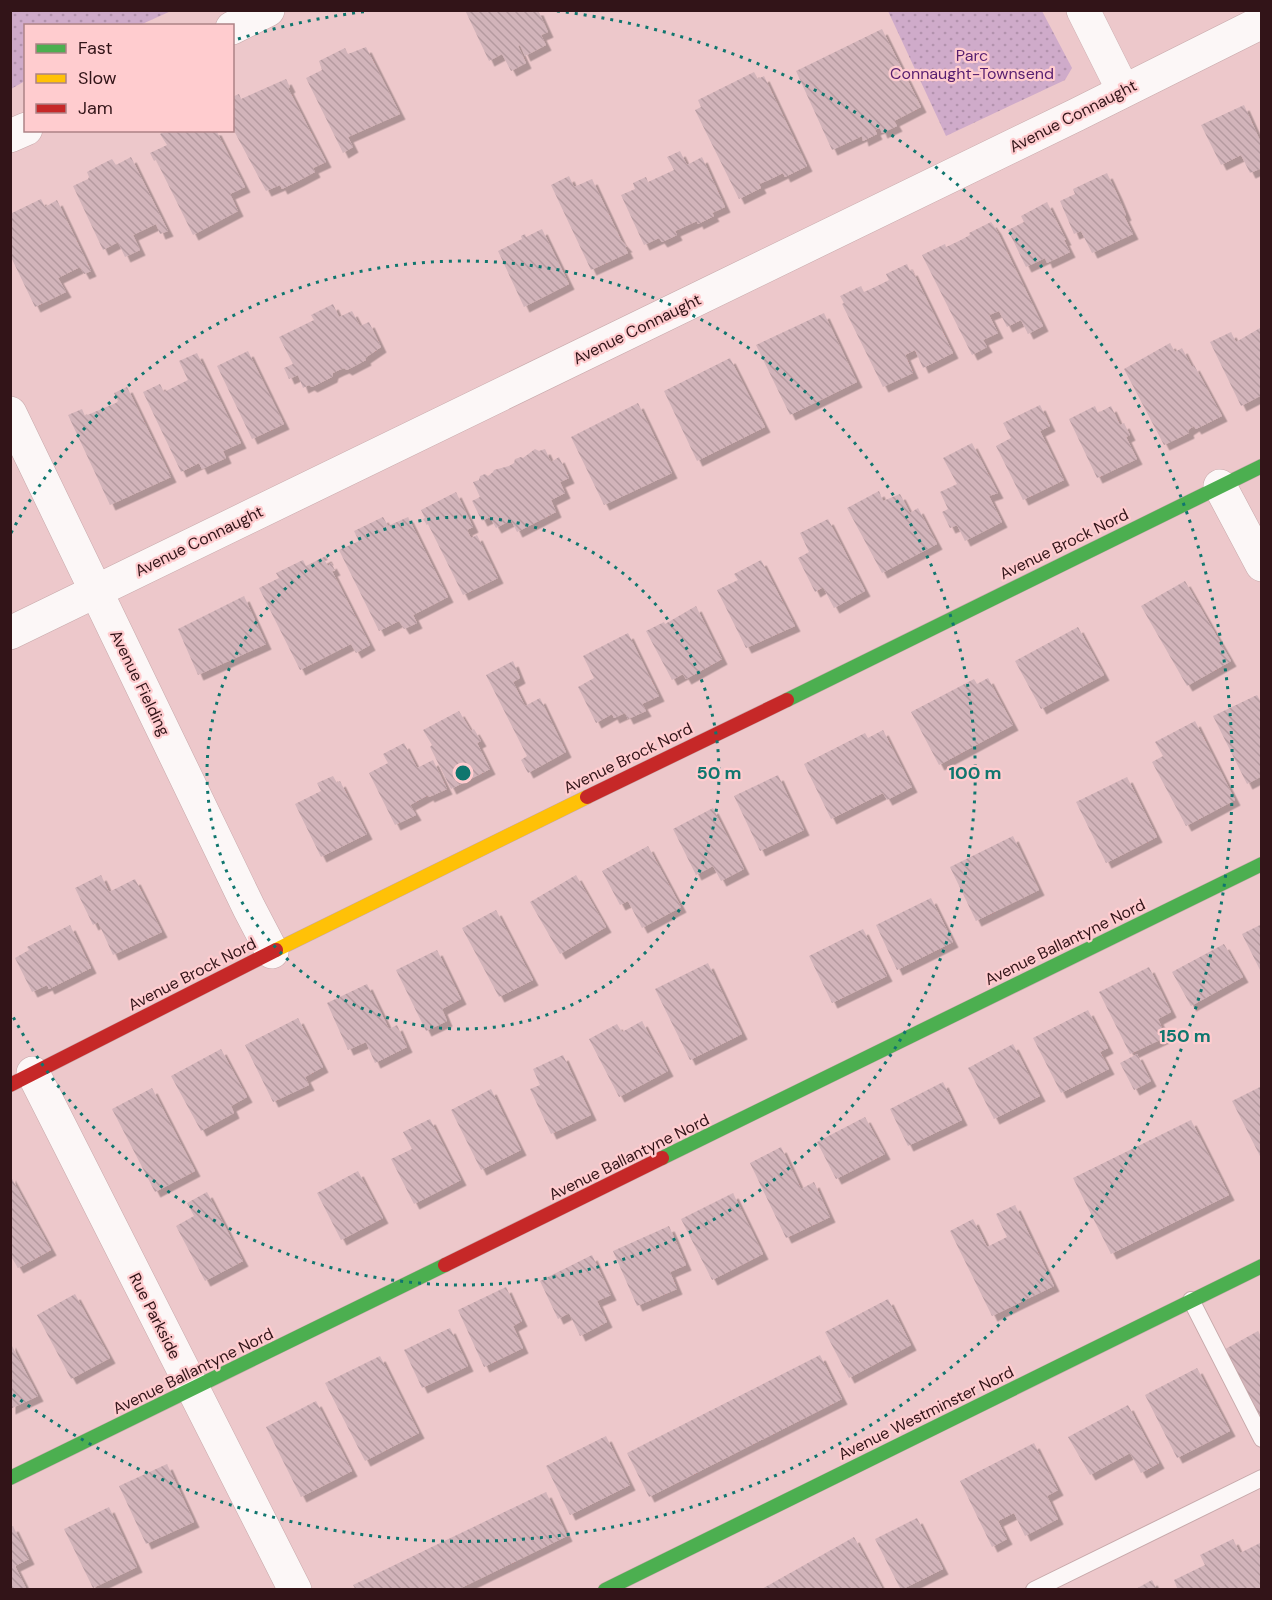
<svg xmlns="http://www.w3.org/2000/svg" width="1272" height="1600" font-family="'DM Sans',sans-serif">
	<defs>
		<pattern id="park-dots" width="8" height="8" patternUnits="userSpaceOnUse" patternTransform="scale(1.5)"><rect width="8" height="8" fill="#cfabca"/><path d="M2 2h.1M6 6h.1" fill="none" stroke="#b292ad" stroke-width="1.8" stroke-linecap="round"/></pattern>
		<pattern id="building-back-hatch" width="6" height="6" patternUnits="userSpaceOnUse" patternTransform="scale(1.5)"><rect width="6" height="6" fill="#d2b4ba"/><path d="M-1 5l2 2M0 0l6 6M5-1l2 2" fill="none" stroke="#b59a9f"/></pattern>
		<filter id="shadow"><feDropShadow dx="5.5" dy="5.5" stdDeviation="0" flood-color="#0004"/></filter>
	</defs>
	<rect width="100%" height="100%" fill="#edc8cb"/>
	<g fill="url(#park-dots)">
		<path d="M11 10H171V11L140 25 26 26 25 81 11 89Z"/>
		<path d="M888 11H1042L1072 68 1065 80 946 136Z"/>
	</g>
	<g fill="url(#building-back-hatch)" filter="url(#shadow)">
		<path d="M465 10H538L548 32 541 35 546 45 525 56 520 45 518 46 526 63 511 71 502 54 489 61Z"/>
		<path d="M882 29 921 107 894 121 897 126 882 133 880 128 877 129 875 130 877 134 863 141 862 136 832 150 796 71Z"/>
		<path d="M366 47 400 114 348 137 353 147 343 153 306 78 322 70 319 61 345 48 348 54Z"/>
		<path d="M754 72 758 79 764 76 807 166 785 177 783 173 771 179 759 184 761 188 739 199 695 110 701 107 698 100Z"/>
		<path d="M286 79 290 87 288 88 326 162 313 168 315 172 298 181 282 189 280 185 266 191 232 127V97L239 94 241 99Z"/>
		<path d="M1244 105 1262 145V168L1250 173 1241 155 1221 165 1201 125Z"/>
		<path d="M168 130H216L245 187 230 194 238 211 193 235 156 160 154 161 150 153 167 145 160 134Z"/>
		<path d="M680 151 687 165 702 157 725 207 712 213 714 216 698 224 697 221 675 231 677 235 662 242 659 238 644 245 621 195 635 189 633 183 646 177 648 182 674 170 667 157Z"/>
		<path d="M131 157 168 231 160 234 156 224 133 235 140 250 125 257 118 242 103 250 73 186 88 179 89 177 87 172 100 165 112 159 116 165Z"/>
		<path d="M1107 173 1117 194 1126 215 1124 216 1133 234 1092 253 1081 231 1074 234 1060 201 1075 194 1073 189Z"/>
		<path d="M569 176 574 187 592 179 621 240 627 247H625L628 253 591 270 551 185Z"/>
		<path d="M41 199 45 207 57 200 91 271 84 274 80 267 58 278 66 292 35 307 10 255V214Z"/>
		<path d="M1047 202 1066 240H1064L1070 252 1047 263 1045 258 1026 267 1008 230 1024 222 1021 216Z"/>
		<path d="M991 222 996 229 1043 326 1028 334 1021 320 1007 327 999 311 989 315 998 333 983 340 987 347 972 355 922 255 945 244 946 247 959 241 970 235 969 233Z"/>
		<path d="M542 229 569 284 524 307 498 251 522 239 521 236 525 234 526 237Z"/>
		<path d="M907 264 910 271 912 270 953 353 923 368 915 350 905 355 913 373 883 387 842 304 844 303 840 296 861 286 864 292 877 286 889 280 886 274Z"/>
		<path d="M333 304 339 317 352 311 360 326 369 322 381 347 365 358 366 360 347 370 344 368 339 370 333 373 332 377 312 387 309 385 303 388 298 375 289 379 284 368 293 364 279 337 314 320 311 315Z"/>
		<path d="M824 313 857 382 790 415 756 345Z"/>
		<path d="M1260 328 1262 395 1241 406 1210 342 1231 332 1236 342Z"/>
		<path d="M1170 343 1175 352 1182 348 1192 367 1194 365 1222 416 1196 429 1194 426 1188 430 1189 433 1164 445 1124 369Z"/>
		<path d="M248 351 284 424 252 439 217 366Z"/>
		<path d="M197 353 241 443 223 451 226 458 202 469 199 463 181 472 143 392 160 384 164 392 188 380 179 361Z"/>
		<path d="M730 358 765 427 697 461 664 391Z"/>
		<path d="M127 387 171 477 110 505 68 415 82 409 85 416 116 403 118 401 114 393Z"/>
		<path d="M638 403 672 473 604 505 571 437Z"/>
		<path d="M1040 405 1050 426 1040 431 1064 480 1023 500 996 446 1011 438 1003 423Z"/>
		<path d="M1095 406 1098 413 1111 406 1120 425 1124 423 1130 435 1126 437 1137 459 1097 478 1069 419Z"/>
		<path d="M972 443 998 493 989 496 1002 522 965 541 957 525 950 528 942 512 948 509 940 492 957 484 943 458Z"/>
		<path d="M535 449 539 451 545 449 551 462 559 457 569 478 560 482 565 493 551 500 556 512 517 532 511 520 496 528 490 517 482 521 472 501 480 497 473 482 479 480 480 476 485 474 488 476 493 472 494 470 509 466 514 463 515 459 521 457 523 458Z"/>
		<path d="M879 491 883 501 900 494 910 513 918 508 937 544 882 573 847 508Z"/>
		<path d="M456 492 473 527 467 530 471 538 477 535 498 578 463 595 428 524 427 525 423 519 425 518 421 510Z"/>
		<path d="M383 517 388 526 408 517 448 597 413 615 417 623 404 629 399 621 379 631 339 550 359 541 354 531Z"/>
		<path d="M828 519 865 591 834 608 823 587 815 592 798 558 809 552 800 533Z"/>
		<path d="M326 556 328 560 325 561 328 566 331 563 335 570 332 571 370 645 356 653 351 644 300 670 259 588 279 578 276 573 303 560 306 566Z"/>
		<path d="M761 560 795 626 746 648 717 590 738 580 734 574Z"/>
		<path d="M1185 581 1231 661 1187 686 1141 606Z"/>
		<path d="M244 596 266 644 198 675 178 629Z"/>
		<path d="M696 606 722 659 686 679 683 674 672 680 646 631 664 622 665 624Z"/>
		<path d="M1078 627 1104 675 1041 709 1015 661Z"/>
		<path d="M628 633 659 696 642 704 646 711 628 719 625 713 614 718 612 714 596 723 578 687 594 678 583 656Z"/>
		<path d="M513 661 520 678 513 682 525 706 540 698 566 752 528 773 521 760 527 756 486 675Z"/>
		<path d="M988 678 1013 725 939 765 911 712 974 679 977 684Z"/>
		<path d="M1257 695 1262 704V776L1247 784 1213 716Z"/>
		<path d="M459 711 471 731 474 729 481 741 477 743 490 769 451 789 430 747 432 745 423 730Z"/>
		<path d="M1195 721 1235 800 1186 826 1152 762 1163 756 1155 742Z"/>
		<path d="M883 730 912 787 887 800 883 793 831 819 804 764 865 733 868 738Z"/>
		<path d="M404 743 417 768 433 760 447 789 429 797 428 795 410 805 416 815 395 825 369 773 388 763 383 754Z"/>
		<path d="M778 775 804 830 760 851 734 796Z"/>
		<path d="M333 776 337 783 340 781 367 834 321 857 295 804 321 791 317 783Z"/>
		<path d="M1127 777 1157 837 1106 863 1076 802Z"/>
		<path d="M713 808 744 869 721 881 713 866 696 875 673 829Z"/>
		<path d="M1013 836 1039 890 976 921 950 867Z"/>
		<path d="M648 846 681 907 642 928 628 901 620 905 602 871Z"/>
		<path d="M101 875 109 892 135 879 162 932 113 955 98 922 93 925 75 888Z"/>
		<path d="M576 875 606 927 560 954 530 902Z"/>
		<path d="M931 898 953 942 897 970 876 925Z"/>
		<path d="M496 910 533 980 499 997 462 928Z"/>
		<path d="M1262 924V974L1242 934Z"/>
		<path d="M70 925 91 968 49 989 47 985 32 992 15 958 29 950 27 947Z"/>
		<path d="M863 929 887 976 832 1003 809 956Z"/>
		<path d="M1224 944 1243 977 1191 1006 1172 972Z"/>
		<path d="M437 950 461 999 442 1009 447 1021 426 1031 396 970Z"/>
		<path d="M708 963 742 1034 690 1060 655 989Z"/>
		<path d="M1149 967 1171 1012 1158 1019 1166 1037 1130 1054 1099 992Z"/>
		<path d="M367 984 389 1029 397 1025 407 1047 375 1063 366 1042 348 1050 327 1003Z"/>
		<path d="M1088 1010 1108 1048 1100 1052 1109 1069 1061 1093 1033 1038Z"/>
		<path d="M298 1018 323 1067 305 1077 309 1085 273 1102 245 1045Z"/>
		<path d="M642 1021 668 1071 619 1097 589 1039 617 1024 622 1032Z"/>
		<path d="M1013 1044 1040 1096 994 1119 968 1068Z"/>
		<path d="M221 1049 247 1097 231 1106 234 1113 201 1131 171 1076Z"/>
		<path d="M1137 1054 1151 1081 1134 1090 1120 1063Z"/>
		<path d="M563 1055 591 1115 551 1134 530 1089 540 1085 533 1069Z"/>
		<path d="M943 1082 962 1120 908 1146 890 1109Z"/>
		<path d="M1262 1086V1160L1232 1101Z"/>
		<path d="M152 1088 195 1171 155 1192 112 1109Z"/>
		<path d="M491 1089 521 1150 481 1170 451 1110Z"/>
		<path d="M865 1117 885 1154 836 1179 817 1142Z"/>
		<path d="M430 1119 461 1180 414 1204 391 1159 412 1149 403 1132Z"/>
		<path d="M1191 1120 1229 1195 1111 1254 1073 1178Z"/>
		<path d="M781 1147 801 1189 814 1182 830 1217 786 1238 750 1163Z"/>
		<path d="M358 1171 383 1218 341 1240 317 1193Z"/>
		<path d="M10 1175 51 1250 18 1268 10 1255Z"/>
		<path d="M207 1192 243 1261 205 1281 176 1226 194 1216 187 1203Z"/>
		<path d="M733 1193 763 1254 712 1280 681 1219Z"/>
		<path d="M1015 1205 1054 1286 992 1316 950 1231 973 1219 987 1247 1007 1237 996 1214Z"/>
		<path d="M669 1226 686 1265 670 1272 677 1289 637 1306 613 1251Z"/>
		<path d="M592 1255 611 1295 597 1301 607 1322 580 1336 569 1313 558 1319 540 1281Z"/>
		<path d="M506 1287 522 1321 513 1326 523 1348 484 1367 458 1310Z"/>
		<path d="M75 1294 110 1358 71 1379 37 1315Z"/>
		<path d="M888 1299 911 1345 849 1378 825 1332Z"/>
		<path d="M450 1328 468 1366 422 1388 404 1350Z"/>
		<path d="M1258 1331 1262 1338V1426L1220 1352Z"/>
		<path d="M10 1342 38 1396 10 1409Z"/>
		<path d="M820 1355 842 1399 649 1497 627 1453Z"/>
		<path d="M380 1356 419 1433 365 1461 325 1383Z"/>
		<path d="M1197 1368 1230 1431 1177 1458 1145 1395Z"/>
		<path d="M316 1401 352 1471 301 1497 266 1427Z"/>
		<path d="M1128 1405 1159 1463 1141 1473 1130 1453 1090 1475 1068 1437Z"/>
		<path d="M606 1436 630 1485 570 1515 546 1466Z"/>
		<path d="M1034 1443 1058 1490 1047 1496 1058 1519 1025 1536 1014 1513 998 1521 1007 1539 992 1547 960 1481Z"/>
		<path d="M167 1464 194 1522 146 1544 119 1486Z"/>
		<path d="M546 1492 567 1536 457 1590H356L353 1585Z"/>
		<path d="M109 1507 137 1567 93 1588 64 1529Z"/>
		<path d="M917 1518 943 1569 901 1590 875 1539Z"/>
		<path d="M13 1526 29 1559 15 1566 26 1588 23 1590H10V1527Z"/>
		<path d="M854 1537 883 1590H760Z"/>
		<path d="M1233 1539 1240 1553 1262 1542V1590H1178L1174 1580 1205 1565 1200 1555Z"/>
		<path d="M1152 1580 1157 1590H1134Z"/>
	</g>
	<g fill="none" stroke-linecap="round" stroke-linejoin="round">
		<defs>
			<g id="lane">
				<path d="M1191 1300 1262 1439"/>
				<path d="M1034 1590 1262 1478"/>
			</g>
			<g id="street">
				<path d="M1083 10 1123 90"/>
				<path d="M232 28 268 10"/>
				<path d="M10 136 26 129"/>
				<path d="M10 413 249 908 272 952"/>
				<path d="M1220 486 1262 565"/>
				<path d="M10 633 1076 115 1262 22"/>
				<path d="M33 1073 295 1590"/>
			</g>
			<g id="fast">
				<path d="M787 700 1262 466"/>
				<path d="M662 1158 1262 864"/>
				<path d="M10 1478 445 1265"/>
				<path d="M605 1590 1262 1266"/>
			</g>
			<path id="slow" d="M276 950 587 797"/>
			<g id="jam">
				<path d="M587 797 787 700"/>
				<path d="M10 1085 276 950"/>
				<path d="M445 1265 662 1158"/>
			</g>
		</defs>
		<use href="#lane" stroke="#c7a8aa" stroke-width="18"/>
		<use href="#street" stroke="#c7a8aa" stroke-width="34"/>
		<use href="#fast" stroke="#c7a8aa" stroke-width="15"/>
		<use href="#slow" stroke="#c7a8aa" stroke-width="15"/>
		<use href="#jam" stroke="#c7a8aa" stroke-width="15"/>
		<use href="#lane" stroke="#fcf7f7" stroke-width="16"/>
		<use href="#street" stroke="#fcf7f7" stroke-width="33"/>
		<use href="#fast" stroke="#4caf50" stroke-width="14"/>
		<use href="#slow" stroke="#ffc107" stroke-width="14"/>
		<use href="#jam" stroke="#c62828" stroke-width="14"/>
	</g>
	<g fill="none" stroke="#0f766e" stroke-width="3" stroke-dasharray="3 6">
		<circle cx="463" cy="773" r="256"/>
		<path d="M11 533A512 512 0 1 1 11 1013"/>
		<path d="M238 39A768 768 0 0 1 369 11M557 11A768 768 0 1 1 12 1394"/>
	</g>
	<g text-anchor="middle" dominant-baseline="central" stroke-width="4.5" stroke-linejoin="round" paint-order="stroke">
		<g font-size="16" fill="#571e6f" stroke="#ffcccf">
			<text x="972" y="55">Parc<tspan x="972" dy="18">Connaught-Townsend</tspan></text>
		</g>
		<g font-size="16" fill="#321418" stroke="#ffcccf">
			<text transform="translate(1073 116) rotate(-27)">Avenue Connaught</text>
			<text transform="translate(637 329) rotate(-26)">Avenue Connaught</text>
			<text transform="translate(199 541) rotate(-26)">Avenue Connaught</text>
			<text transform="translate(1064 544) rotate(-26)">Avenue Brock Nord</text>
			<text transform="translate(140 683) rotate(64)">Avenue Fielding</text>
			<text transform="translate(628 758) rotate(-26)">Avenue Brock Nord</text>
			<text transform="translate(1065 942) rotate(-26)">Avenue Ballantyne Nord</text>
			<text transform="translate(192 974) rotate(-27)">Avenue Brock Nord</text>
			<text transform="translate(629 1157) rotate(-26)">Avenue Ballantyne Nord</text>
			<text transform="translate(155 1316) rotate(63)">Rue Parkside</text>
			<text transform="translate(193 1371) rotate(-26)">Avenue Ballantyne Nord</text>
			<text transform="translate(926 1413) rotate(-26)">Avenue Westminster Nord</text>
		</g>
	</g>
	<circle cx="463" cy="773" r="9" fill="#0f766e" stroke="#ffcccf" stroke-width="3"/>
	<g font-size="18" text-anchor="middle" font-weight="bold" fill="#0f766e" stroke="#ffcccf" stroke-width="4.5" stroke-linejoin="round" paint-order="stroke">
		<text x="719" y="779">50 m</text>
		<text x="975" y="779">100 m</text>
		<text x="1185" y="1042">150 m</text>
	</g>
	<rect width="1272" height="1600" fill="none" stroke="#321418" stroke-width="24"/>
	<rect x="24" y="24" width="210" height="108" fill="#ffcccf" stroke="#ad8286" stroke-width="1.5"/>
	<rect x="36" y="44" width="30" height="9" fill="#4caf50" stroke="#ad8286" stroke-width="1.5"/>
	<text x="78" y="54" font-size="18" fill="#321418">Fast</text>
	<rect x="36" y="74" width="30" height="9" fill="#ffc107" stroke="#ad8286" stroke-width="1.5"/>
	<text x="78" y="84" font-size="18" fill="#321418">Slow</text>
	<rect x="36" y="104" width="30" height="9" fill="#c62828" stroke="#ad8286" stroke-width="1.5"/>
	<text x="78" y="114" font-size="18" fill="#321418">Jam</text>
</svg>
